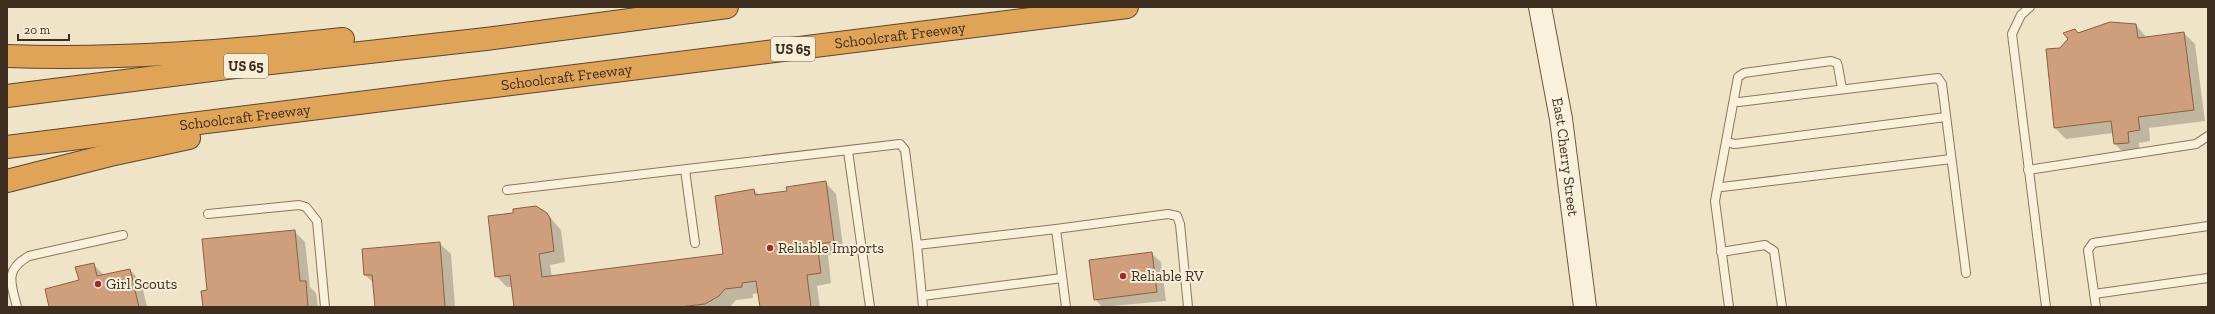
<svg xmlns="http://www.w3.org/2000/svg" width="2215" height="314" font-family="'Zilla Slab',serif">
	<rect width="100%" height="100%" fill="#f0e4c8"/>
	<g fill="#0003">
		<path d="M2136 25 2147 38 2184 33 2195 44 2205 121 2149 128 2150 141 2139 143 2140 153 2126 155 2115 144 2113 133 2066 139 2055 128 2060 48 2075 30 2079 34Z"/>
		<path d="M825 182 836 194 844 253 828 255 831 283 817 286 820 307H761L759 293 753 294V298L736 300 730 307H515L513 287H507L496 276 547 214 561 230 565 262 550 265 552 277 724 255 754 190 759 195 788 191Z"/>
		<path d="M294 231 305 242 310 287 316 293 318 307H204L209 291Z"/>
		<path d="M439 243 451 254 455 307H376L374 283 365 275Z"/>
		<path d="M1151 253 1161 262 1166 301 1102 307 1095 299Z"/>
		<path d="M93 264 104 275 130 270 141 281 147 307H50L81 281Z"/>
	</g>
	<g fill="#cf9f7d" stroke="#8d5f41">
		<path d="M2110 22 2136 24 2138 38 2184 32 2194 110 2138 117 2140 130 2128 132 2129 143 2114 144 2111 121 2054 128 2046 49 2060 48 2068 39 2063 33 2075 29 2078 33Z"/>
		<path d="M826 181 834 242 817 244 821 273 807 275 811 307H760L756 281 742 283V287L725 289 719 296 705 304 679 307H514L510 275 495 277 488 216 513 213V209L536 206 547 213 550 218 554 251 539 254 542 277 723 254 715 196 754 189 755 195 787 191 786 187Z"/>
		<path d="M295 230 300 281H306L308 307H203L201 291 207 290 202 239Z"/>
		<path d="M440 242 445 307H375L372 275H364L362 249Z"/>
		<path d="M1152 252 1157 292 1094 300 1089 260Z"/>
		<path d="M94 263 97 276 130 269 139 307H49L45 289 79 280 75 267Z"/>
	</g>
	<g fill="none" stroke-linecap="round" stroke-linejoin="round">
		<defs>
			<g id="lane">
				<path d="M2030 7 2021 15 2012 34 2046 307"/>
				<path d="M1734 101 1739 102 1938 78 1942 84 1966 273"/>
				<path d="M1726 142 1735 144 1946 117"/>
				<path d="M848 151 870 307"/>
				<path d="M685 170 695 243"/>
				<path d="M2028 170 2196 144 2208 136"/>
				<path d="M1718 186 1722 187 1951 159"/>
				<path d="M507 190 900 144 905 150 917 245 1056 229 1066 307"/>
				<path d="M208 214 299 205 306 207 317 221 325 307"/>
				<path d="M1056 229 1168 214 1177 216 1180 224 1188 307"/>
				<path d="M917 245 923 307"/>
				<path d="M1721 252 1765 245 1774 251 1782 307"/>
				<path d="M2094 294 2208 278"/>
				<path d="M922 296 1062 278"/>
				<path d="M17 307C11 283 4 270 29 256L123 235"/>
				<path d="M1729 307 1715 201 1738 77 1744 73 1831 61 1837 63 1838 66 1842 89"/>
				<path d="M2096 307 2088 250 2093 243 2208 226"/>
			</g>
			<g id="secondary">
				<path id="s1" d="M1540 7 1561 119 1585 307"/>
			</g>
			<g id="highway">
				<path d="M7 56C120 60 231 51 343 39"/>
				<path d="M7 96 235 67 486 39 727 7"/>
				<path id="s2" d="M7 147 1127 7"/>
				<path d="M7 181 110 155 189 138"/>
			</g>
		</defs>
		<use href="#lane" stroke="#8d765c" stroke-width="10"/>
		<use href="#secondary" stroke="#6f573f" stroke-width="24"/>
		<use href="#highway" stroke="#5b4430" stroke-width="24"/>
		<use href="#lane" stroke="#faf1dc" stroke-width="8"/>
		<use href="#secondary" stroke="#faf1dc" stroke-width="22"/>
		<use href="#highway" stroke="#e0a458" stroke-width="22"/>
	</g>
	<g fill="#9e2a2b" stroke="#f7eed8" stroke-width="1.5">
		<circle cx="770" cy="248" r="4"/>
		<circle cx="1123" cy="276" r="4"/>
		<circle cx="98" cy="284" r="4"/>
	</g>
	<g text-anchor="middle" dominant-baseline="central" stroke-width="4" stroke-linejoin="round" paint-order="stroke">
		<g fill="#f7eed8" stroke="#756857" stroke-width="1">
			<rect x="771" y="37" width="44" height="24" rx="3"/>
			<rect x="224" y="54" width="44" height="24" rx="3"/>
		</g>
		<g font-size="14" font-weight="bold" fill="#3d2e20">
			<text x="793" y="49">US 65</text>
			<text x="246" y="66">US 65</text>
		</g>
		<g font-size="15" fill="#3d2e20" stroke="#f7eed8">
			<text stroke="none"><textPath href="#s2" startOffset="900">Schoolcraft Freeway</textPath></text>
			<text stroke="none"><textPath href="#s2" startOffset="564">Schoolcraft Freeway</textPath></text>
			<text stroke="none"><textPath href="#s2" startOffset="240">Schoolcraft Freeway</textPath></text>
			<text stroke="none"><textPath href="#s1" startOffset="152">East Cherry Street</textPath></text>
		</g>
		<g font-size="15" fill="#3d2e20" stroke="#f7eed8" text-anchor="start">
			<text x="778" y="248">Reliable Imports</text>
			<text x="1131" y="276">Reliable RV</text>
			<text x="106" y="284">Girl Scouts</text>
		</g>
	</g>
	<rect width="2215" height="314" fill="none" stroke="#3d2e20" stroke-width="16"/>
	<path d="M18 34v6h51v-6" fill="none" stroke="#3d2e20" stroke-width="2"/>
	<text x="24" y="34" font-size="12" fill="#3d2e20" stroke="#f7eed8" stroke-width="3" paint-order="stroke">20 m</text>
</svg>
